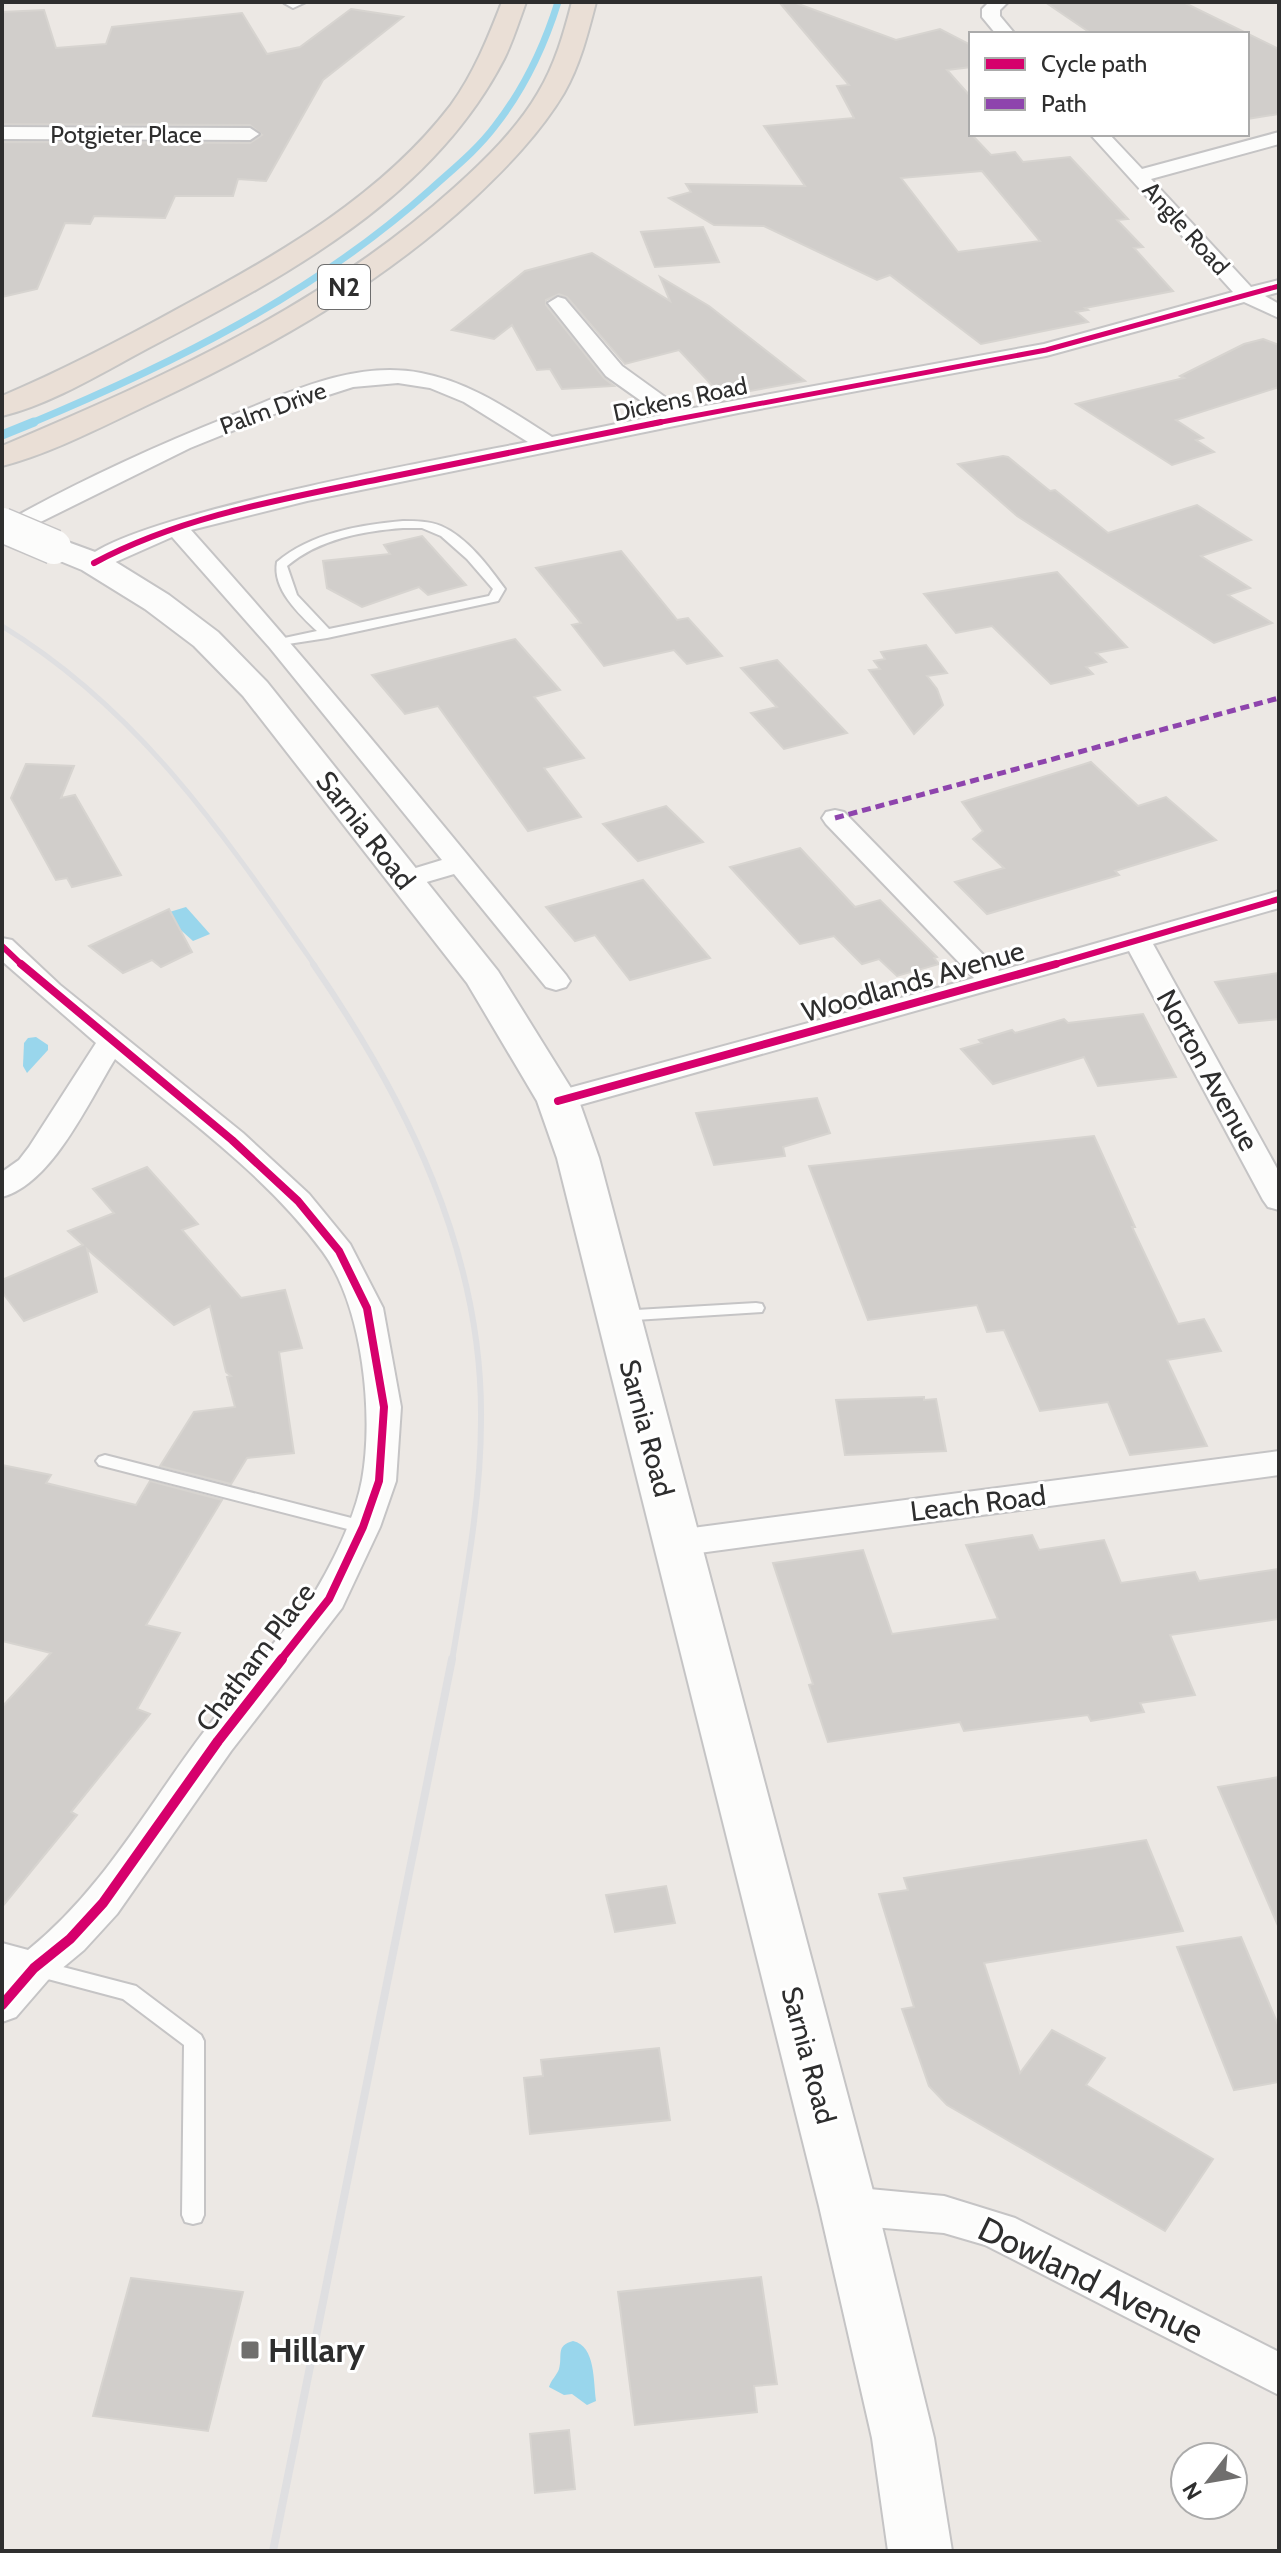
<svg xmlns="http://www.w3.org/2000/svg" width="1281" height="2553" font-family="Cabin,sans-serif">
	<rect width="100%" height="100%" fill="#ece8e4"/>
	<g fill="#99d6ec">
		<path d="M186 907 210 934 193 941 163 914Z"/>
		<path d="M36 1037 48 1045V1050L27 1073 23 1066 24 1043 28 1038Z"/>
		<path d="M573 2341C596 2346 593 2382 596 2401L587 2405 572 2394 564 2395 549 2387C551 2380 557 2375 559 2369 563 2355 555 2346 573 2341Z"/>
	</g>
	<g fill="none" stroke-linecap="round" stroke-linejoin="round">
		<path stroke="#99d6ec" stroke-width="7" d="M29 424C173 364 314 294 431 189 453 169 477 150 495 126 524 89 544 47 558 2"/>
		<path stroke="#99d6ec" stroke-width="9" d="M2 435 34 422"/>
	</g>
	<g fill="#d1cecb" stroke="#d7d4d0" stroke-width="2" fill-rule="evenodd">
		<path d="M779 2H793L896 40 940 29 971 45V67L947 70 971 97V134L991 155 1015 152 1023 162 1070 157 1128 219 1117 220 1143 247 1134 248 1173 291 1085 308 1088 310 1076 312 1088 322 981 344 890 275 877 280 764 226 714 225 669 198 691 192 686 184 805 186 764 126 854 118 837 86 849 85ZM982 171 1040 241 958 252 901 178Z"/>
		<path d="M1045 2H1183L1279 49V114L1247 119V34H1092Z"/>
		<path d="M351 9 403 17 323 80 266 181 238 179 233 196H175L165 218 94 216 90 224 65 223 37 289 2 297V142L250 143 262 135 250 125 2 124V12L44 10 56 48 106 44 112 27 242 13 267 54 300 47Z"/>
		<path d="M703 227 719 262 655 267 641 232Z"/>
		<path d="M592 253 670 301 660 277 709 306 805 381 722 396 679 350 625 364 567 297 559 294 546 300V305L604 378 614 386 562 389 550 369 537 370 512 325 494 339 452 330 525 271Z"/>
		<path d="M1263 339 1279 345V387L1176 420 1203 438 1196 440 1214 452 1172 465 1076 404 1184 378 1180 376 1244 344Z"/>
		<path d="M1003 456 1008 457 1050 491 1055 490 1108 533 1197 505 1251 540 1201 556 1250 588 1228 595 1272 623 1214 643 1017 516 958 464Z"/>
		<path d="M422 536 466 585 428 595 419 587 362 607 327 588 323 561 390 554 384 545Z"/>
		<path d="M621 551 677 620 688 618 722 656 687 664 674 650 604 666 572 625 581 623 536 568Z"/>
		<path d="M1057 572 1127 647 1096 653 1106 662 1086 667 1093 674 1051 684 992 626 956 633 924 594Z"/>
		<path d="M515 639 560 690 534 697 584 758 544 768 581 817 528 831 438 706 405 714 372 675Z"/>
		<path d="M926 645 947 673 927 676 937 689 943 705 914 734 869 670 880 669 874 661 885 659 881 652Z"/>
		<path d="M777 660 847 733 784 749 751 713 777 707 741 668Z"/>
		<path d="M1091 762 1138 806 1166 797 1216 840 1115 871 1119 875 987 914 955 882 1004 868 973 839 983 831 962 802Z"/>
		<path d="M26 764 74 766 61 798 75 795 121 875 72 887 67 878 56 880 11 798Z"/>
		<path d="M666 806 703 842 638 861 603 824Z"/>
		<path d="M800 848 855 907 880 900 937 957 934 958 939 964 897 976 879 959 862 964 834 936 800 944 730 867Z"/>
		<path d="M643 880 710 958 630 980 595 935 575 941 546 907Z"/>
		<path d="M169 909 192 952 161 967 152 960 123 973 89 946Z"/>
		<path d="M1279 973V1019L1239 1023 1215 982Z"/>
		<path d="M1143 1014 1176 1077 1098 1086 1084 1057 993 1084 961 1049 982 1043 979 1040 1012 1030 1015 1033 1064 1019 1068 1023Z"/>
		<path d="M817 1098 830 1133 783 1147 785 1156 714 1165 696 1113Z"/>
		<path d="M1094 1136 1135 1227H1132L1178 1324 1204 1319 1221 1351 1167 1360 1207 1446 1130 1455 1108 1402 1040 1411 1004 1330 987 1332 977 1305 868 1320 809 1166Z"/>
		<path d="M147 1167 198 1224 182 1230 241 1298 285 1290 302 1348 279 1352 294 1453 247 1458 231 1484 160 1466 194 1412 235 1407 227 1377 231 1376 226 1372 210 1306 174 1325 87 1249 97 1292 24 1321 2 1292V1280L83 1245 68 1231 114 1213 93 1189Z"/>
		<path d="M924 1397V1400L936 1399 946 1451 845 1455 836 1400Z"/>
		<path d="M2 1465 51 1475 46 1483 136 1505 150 1481 222 1500 146 1625 180 1633 137 1709 150 1714 71 1812 77 1815 2 1907V1707L51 1653 2 1641Z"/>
		<path d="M1032 1535 1039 1550 1104 1540 1121 1583 1195 1572 1199 1581 1279 1569V1619L1170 1635 1195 1695 1140 1703 1144 1712 1091 1721 1088 1715 964 1731 960 1722 828 1742 809 1685 813 1684 773 1563 863 1550 892 1634 998 1619 966 1545Z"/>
		<path d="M1279 1777V1928L1218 1787Z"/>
		<path d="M1146 1840 1183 1931 984 1963 1020 2073 1052 2030 1105 2058 1086 2085 1213 2159 1165 2231 947 2105 929 2086 902 2009 914 2007 879 1894 908 1890 904 1878Z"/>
		<path d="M666 1886 675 1923 615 1932 606 1895Z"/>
		<path d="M1241 1937 1279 2027V2082L1234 2090 1177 1947Z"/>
		<path d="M659 2048 670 2120 530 2134 524 2078 543 2076 541 2060Z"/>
		<path d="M761 2277 777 2384 754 2386 757 2412 635 2425 618 2292Z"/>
		<path d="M131 2278 243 2292 208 2431 93 2416Z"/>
		<path d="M569 2430 575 2489 535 2493 530 2434Z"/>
	</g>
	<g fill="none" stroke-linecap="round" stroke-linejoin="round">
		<defs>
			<g id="service">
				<path d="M403 521C416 521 429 521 441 526 467 537 489 567 505 589L498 601 327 638 275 646V640L317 631C299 614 272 589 277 562 311 533 359 525 403 521ZM403 528H422L441 536 467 559 493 589 489 596 329 629 297 595 287 566C319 539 363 531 403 528Z"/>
				<path d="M756 1303 762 1304 764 1308 762 1312 619 1321 611 1316 619 1311Z"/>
				<path d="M105 1455 363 1521 369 1523 372 1527 369 1531 363 1533 99 1465 96 1461 99 1457Z"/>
				<path d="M36 1960 136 1986 201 2035 204 2041V2215L201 2222 193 2224 185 2222 182 2215 184 2045 123 1999 29 1974 26 1968 29 1962Z"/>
			</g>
			<g id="minor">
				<path d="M306 2 293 8 284 3 285 2Z"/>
				<path d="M989 2H1008L1000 10V16L1015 34H996L982 17V9Z"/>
				<path d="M2 127 250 128 259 134 250 140 2 139Z"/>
				<path d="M1279 132V144L1151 179 1251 287 1279 280V292L1265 296 1279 304V318L1244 302 1046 356 738 413 307 501 191 530C321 675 443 825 566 975L570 981 566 987 556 990 546 987 454 874 406 888 396 886 392 880 396 874 442 860 270 648 172 537 102 568H86L82 563C114 517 457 456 528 442L464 402 430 388 398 383 353 387 294 406 190 448 2 541V524C75 483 150 448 228 417 288 393 354 360 421 373 470 382 511 411 552 437L661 415 606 376 548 303 558 297 565 299 622 366 683 410 1044 344 1233 292 1090 134H1109L1142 169Z"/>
				<path d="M835 810 844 812 999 971 1279 891V908L1153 944 1279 1172V1210L1268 1207 1263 1200 1129 951 569 1108 558 1110 547 1108 543 1101 547 1094 974 978 826 824 822 818 826 812Z"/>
				<path d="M2 938 12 940 60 985 243 1133 309 1194 350 1244 383 1308 401 1407 396 1481 380 1527 342 1608 231 1751 117 1914 84 1950 48 1980 16 2017 2 2022V1943L28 1950C103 1890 148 1805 206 1729 230 1697 256 1666 281 1634 292 1621 306 1607 315 1592 334 1560 355 1517 362 1480 374 1415 363 1307 323 1252 267 1176 187 1119 115 1059 89 1101 52 1184 2 1197V1172L19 1160 29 1147 96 1043 2 961Z"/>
				<path d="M1279 1451V1475L677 1556 665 1552 659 1543 665 1534 677 1530Z"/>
				<path d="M848 2187 944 2196 1015 2218 1279 2352V2395L985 2245 944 2233 848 2225 833 2219 827 2206 833 2193Z"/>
			</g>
			<path id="secondary" d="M54 537 106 556 169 595 218 632 267 682 498 971 579 1101 599 1158 877 2206 934 2438 952 2551H888L872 2438 819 2206 557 1158 537 1101 467 983 243 696 194 646 145 609 82 570 43 554 38 547 43 540Z"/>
			<g id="motorway">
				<path d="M502 2H526C519 21 513 41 504 59 433 197 288 275 156 344 108 369 55 403 2 416V396C63 370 123 339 181 307 280 254 382 195 451 105 474 73 488 38 502 2Z"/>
				<path d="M572 2H596C588 33 580 65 564 93 540 133 507 167 473 199 380 285 272 346 158 400 111 422 51 454 2 466V446C163 378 323 306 454 188 485 160 517 129 538 93 555 65 564 33 572 2Z"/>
			</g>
		</defs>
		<use href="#service" stroke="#c5c4c5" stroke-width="4"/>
		<use href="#minor" stroke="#c5c4c5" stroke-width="4"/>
		<use href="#secondary" stroke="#c5c4c5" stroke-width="4"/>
		<use href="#motorway" stroke="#c6c5c4" stroke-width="4"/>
		<use href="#service" fill="#fcfcfb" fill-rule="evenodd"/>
		<use href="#minor" fill="#fcfcfb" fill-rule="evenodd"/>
		<use href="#secondary" fill="#fcfcfb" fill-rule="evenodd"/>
		<use href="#motorway" fill="#eadfd6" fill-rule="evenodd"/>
		<path stroke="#dfdfe1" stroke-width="5" d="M2 626C140 710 225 836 315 966"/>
		<path stroke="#dfdfe1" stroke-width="6" d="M313 964C406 1099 483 1252 481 1420 481 1501 465 1582 452 1661"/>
		<path stroke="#dfdfe1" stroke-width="8" d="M273 2551 452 1659"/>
		<defs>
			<path id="secondary-bridge" d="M2 525 54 547"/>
		</defs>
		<use href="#secondary-bridge" stroke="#c5c4c5" stroke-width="37" stroke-linecap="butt"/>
		<use href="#secondary-bridge" stroke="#fcfcfb" stroke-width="34"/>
		<path stroke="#8e44ad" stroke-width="5" stroke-dasharray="9 5" stroke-linecap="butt" d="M835 818 1279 698"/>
		<defs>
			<path id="cycleway-far3" d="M651 424 1046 350 1279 286"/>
			<g id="cycleway-far2">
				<path d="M94 563C182 516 283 499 380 479 474 460 568 441 661 422"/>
				<path d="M2 946 23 966"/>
				<path d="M1049 966 1279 899"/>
			</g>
			<g id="cycleway-far1">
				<path d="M21 964 232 1140 298 1201 339 1251 367 1308 384 1407 379 1481 363 1527 329 1599 280 1661"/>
				<path d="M558 1101 1056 964"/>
			</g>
			<path id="cycleway" d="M2 2005 34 1968 70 1939 103 1903 218 1741 282 1659"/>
		</defs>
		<use href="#cycleway-far3" stroke="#fff" stroke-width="8"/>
		<use href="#cycleway-far2" stroke="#fff" stroke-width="10"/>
		<use href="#cycleway-far1" stroke="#fff" stroke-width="13"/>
		<use href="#cycleway" stroke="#fff" stroke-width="15"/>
		<use href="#cycleway-far3" stroke="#d6006c" stroke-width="5"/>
		<use href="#cycleway-far2" stroke="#d6006c" stroke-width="6"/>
		<use href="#cycleway-far1" stroke="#d6006c" stroke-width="8"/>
		<use href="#cycleway" stroke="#d6006c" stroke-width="10"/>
	</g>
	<rect fill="#706f6e" stroke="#fff" stroke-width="3" x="240" y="2340" width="20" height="20" rx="4"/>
	<g text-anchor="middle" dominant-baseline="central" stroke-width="6" stroke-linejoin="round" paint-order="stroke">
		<g font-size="24" fill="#2e2e2e" stroke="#fff">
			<text x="126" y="134">Potgieter Place</text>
			<text transform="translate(1186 228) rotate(48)">Angle Road</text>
			<text transform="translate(680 399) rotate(-12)">Dickens Road</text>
			<text transform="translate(273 408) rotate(-20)">Palm Drive</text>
		</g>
		<rect fill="#fff" stroke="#6d6d6d" stroke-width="2" x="318" y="265" width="52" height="44" rx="6"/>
		<g font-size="26" font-weight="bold" fill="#2e2e2e">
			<text x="344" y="287">N2</text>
		</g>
		<g font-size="28" fill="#2e2e2e" stroke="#fff">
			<text transform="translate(366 830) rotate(52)">Sarnia Road</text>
			<text transform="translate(913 981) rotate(-16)">Woodlands Avenue</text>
			<text transform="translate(1208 1070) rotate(61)">Norton Avenue</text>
			<text transform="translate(647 1428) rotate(75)">Sarnia Road</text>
			<text transform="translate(978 1503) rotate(-7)">Leach Road</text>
			<text transform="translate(255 1657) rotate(-53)">Chatham Place</text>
			<text transform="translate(809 2055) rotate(75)">Sarnia Road</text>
		</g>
		<g font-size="34" fill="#2e2e2e" stroke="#fff">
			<text transform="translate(1091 2280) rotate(26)">Dowland Avenue</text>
		</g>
		<g font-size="34" font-weight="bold" fill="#2e2e2e" stroke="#fff" text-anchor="start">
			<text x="268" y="2350">Hillary</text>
		</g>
	</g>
	<rect width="1281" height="2553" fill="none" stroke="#2e2e2e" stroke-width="8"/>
	<rect x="969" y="32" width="280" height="104" fill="#ffffff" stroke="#ababab" stroke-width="2"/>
	<rect x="985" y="58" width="40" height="12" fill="#d6006c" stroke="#ababab" stroke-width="2"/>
	<text x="1041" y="72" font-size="24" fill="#2e2e2e">Cycle path</text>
	<rect x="985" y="98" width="40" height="12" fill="#8e44ad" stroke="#ababab" stroke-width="2"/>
	<text x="1041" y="112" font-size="24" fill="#2e2e2e">Path</text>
	<g transform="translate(1209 2481) rotate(239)"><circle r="38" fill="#ffffff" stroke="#ababab" stroke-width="2"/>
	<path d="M0-6L14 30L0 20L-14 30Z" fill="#706f6e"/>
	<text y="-12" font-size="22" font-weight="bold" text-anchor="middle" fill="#2e2e2e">N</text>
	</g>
</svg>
